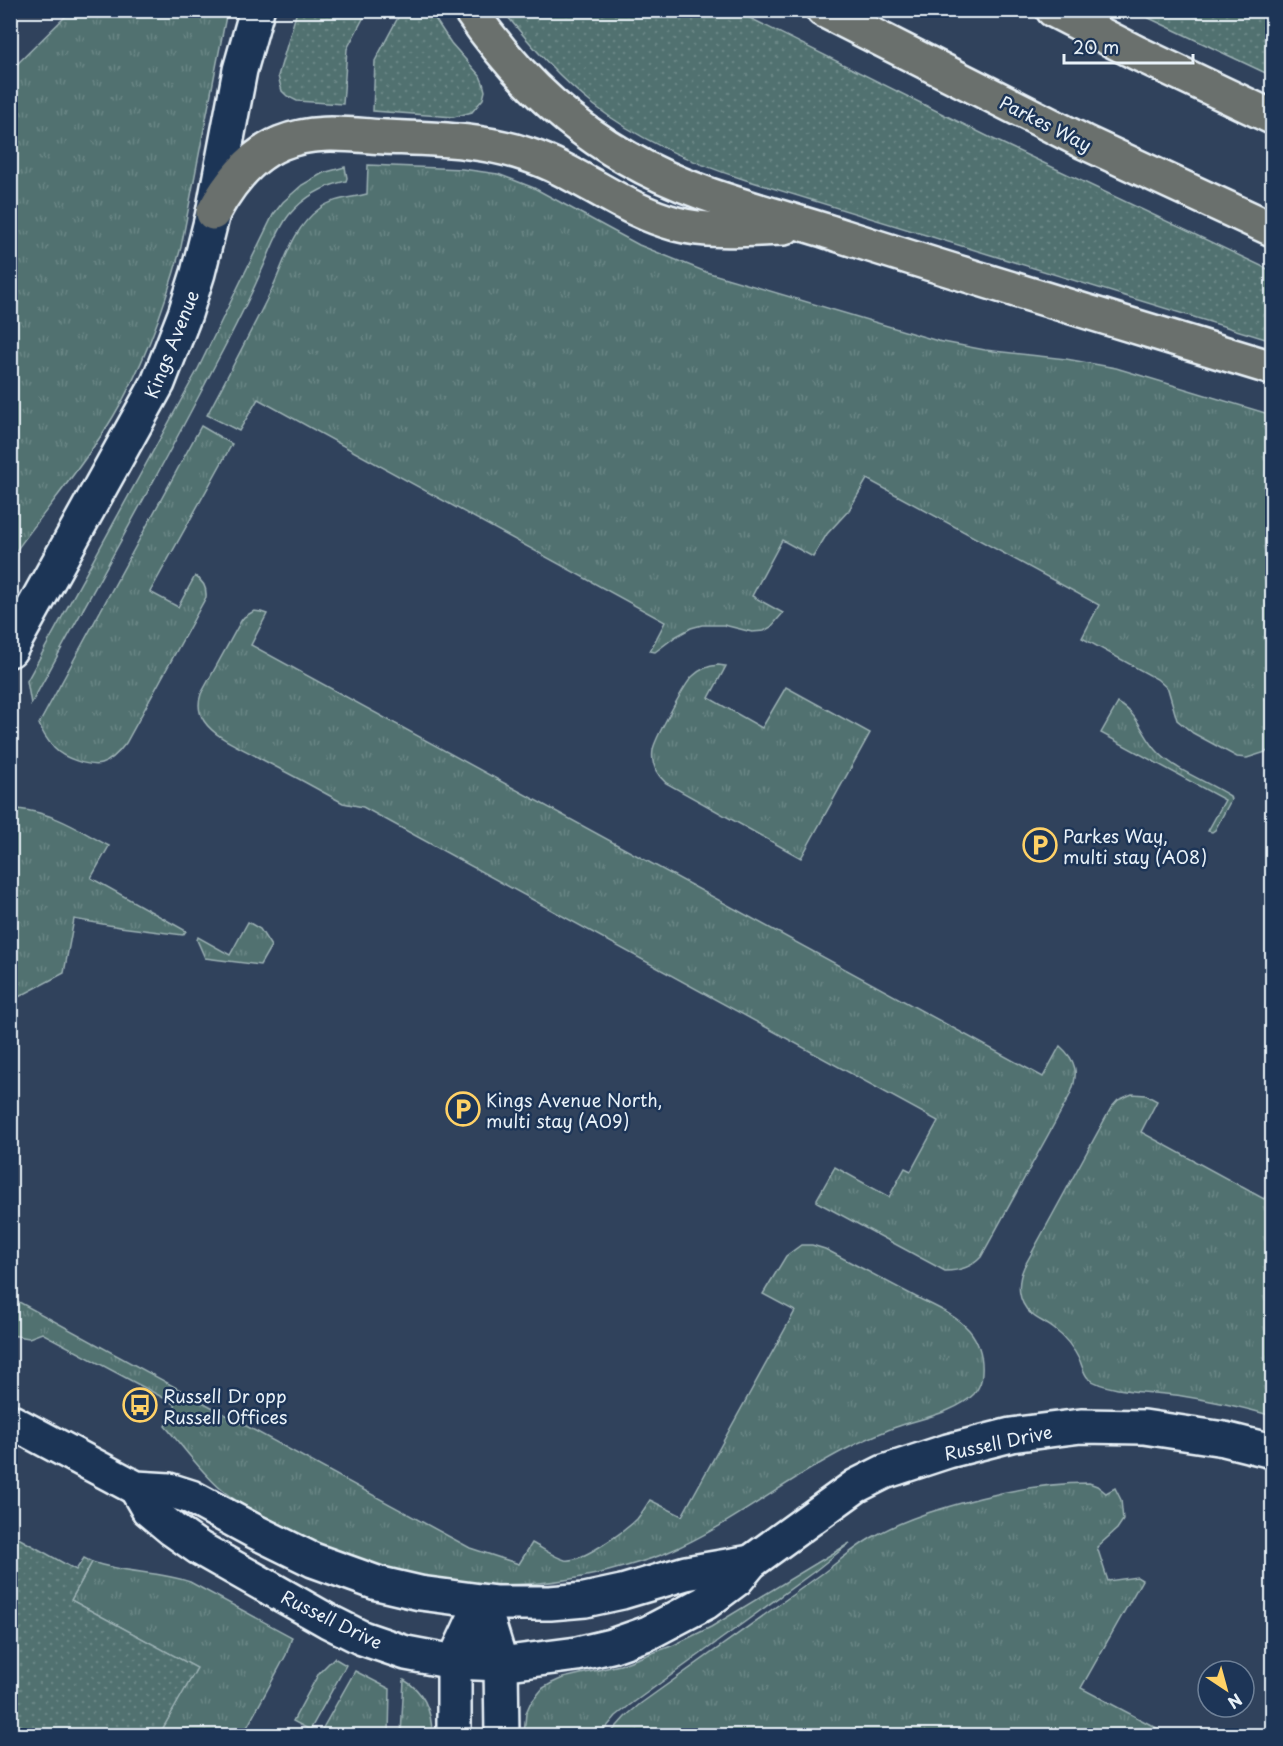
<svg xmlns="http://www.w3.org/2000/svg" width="1283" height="1746" font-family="'Playpen Sans',sans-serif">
	<defs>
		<pattern id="grass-tufts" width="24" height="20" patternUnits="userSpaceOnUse" patternTransform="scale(1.5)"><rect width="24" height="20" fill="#517170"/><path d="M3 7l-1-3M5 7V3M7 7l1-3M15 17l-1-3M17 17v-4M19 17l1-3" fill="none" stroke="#6a8685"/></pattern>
		<pattern id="garden-dots" width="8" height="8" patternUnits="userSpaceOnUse" patternTransform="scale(1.5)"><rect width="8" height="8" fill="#517170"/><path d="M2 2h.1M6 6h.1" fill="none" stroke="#6a8685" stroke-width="1.8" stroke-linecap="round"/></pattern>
	</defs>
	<rect width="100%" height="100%" fill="#30425c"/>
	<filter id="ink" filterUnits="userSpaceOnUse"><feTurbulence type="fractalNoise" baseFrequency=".0167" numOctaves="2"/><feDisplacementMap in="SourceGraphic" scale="12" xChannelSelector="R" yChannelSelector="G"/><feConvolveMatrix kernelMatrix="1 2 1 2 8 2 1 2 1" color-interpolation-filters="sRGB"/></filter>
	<g filter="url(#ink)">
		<g fill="url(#grass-tufts)" stroke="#9cb1b4" stroke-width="1.5">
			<path d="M71 11H227L181 247C165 306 145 364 113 417 83 467 44 511 11 558V70Z"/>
			<path d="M368 165 462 169 498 174 534 188 639 245 706 272 938 341 985 350 1066 359 1116 368 1272 415V750L1247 758 1237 757 1193 733 1177 720 1168 689 1157 679 1082 638 1099 605 867 479 849 510 827 534 813 557 782 540 752 596 783 613 771 627 764 631 752 632 724 625H702L691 628 675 637 655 652 650 651 665 622 258 399 239 431 207 415C229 374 250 333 271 291 285 262 292 229 319 209 333 198 351 198 367 194Z"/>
			<path d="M345 167 347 178 346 181C323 186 304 197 289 215 276 232 270 253 261 272 247 304 231 335 215 365 156 480 92 592 31 704L27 681 197 371 273 215 283 202 302 185 323 173Z"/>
			<path d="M201 426 232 444 150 592 178 607 195 576C203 581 207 587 206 597L126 743C120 751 112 761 101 764 89 767 63 758 54 748 48 741 42 732 39 724Z"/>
			<path d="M254 611 261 612 267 614 251 645 1043 1077 1060 1046C1077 1061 1079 1074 1070 1095L981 1257C971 1268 959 1271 945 1271L817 1202V1199L835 1167 889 1197 905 1168 911 1171 938 1121 363 807 343 803C316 788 288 773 261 759 243 748 216 739 204 721 198 712 198 703 201 694L241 621 244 617Z"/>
			<path d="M718 665 726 666 709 698 762 728 786 687 870 733 801 858 666 783C656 774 651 763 653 750 654 740 686 682 693 676 700 669 708 666 718 665Z"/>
			<path d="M1118 703C1140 715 1142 736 1159 753 1178 772 1207 781 1230 796L1231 800 1215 830 1212 832 1208 831 1225 800 1101 733Z"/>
			<path d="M18 809C55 813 77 829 109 846L91 878 186 931 183 935 120 927 74 919 64 973 11 1001 10 810Z"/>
			<path d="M248 922 260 929 271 946 260 965 205 958 197 940 198 937 230 955Z"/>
			<path d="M1132 1094 1146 1095 1157 1101 1141 1132 1264 1199 1272 1185V1416C1243 1407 1213 1401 1182 1396 1158 1392 1106 1393 1088 1378 1084 1374 1082 1366 1080 1361 1074 1349 1065 1337 1054 1329 1047 1323 1038 1320 1031 1314 1017 1301 1017 1283 1024 1267L1111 1108 1118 1100Z"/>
			<path d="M801 1245H812L825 1249C856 1265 886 1281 916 1297 934 1306 956 1315 969 1330 979 1342 983 1358 982 1373 982 1380 979 1388 974 1394 957 1412 919 1419 896 1427 882 1432 867 1439 854 1445 788 1477 733 1525 666 1553 652 1559 637 1563 623 1567 505 1602 389 1583 281 1525 262 1514 239 1505 222 1490 201 1472 184 1448 165 1426L175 1409V1404L42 1333 29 1338 11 1335 10 1297 470 1548 519 1564 532 1543C542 1548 554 1557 565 1560 581 1563 626 1530 637 1519 642 1513 646 1506 650 1500L682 1516 795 1311 763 1294 786 1256Z"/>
			<path d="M1089 1483 1097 1486 1106 1493 1115 1488 1121 1500 1123 1520 1117 1529 1097 1547 1108 1581 1137 1577 1142 1580 1081 1688 1170 1735H609L625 1717 640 1704 823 1573C839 1561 854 1548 871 1538 905 1518 942 1508 980 1498 1016 1489 1051 1483 1089 1483Z"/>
			<path d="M850 1543 815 1571 630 1705 616 1716 600 1735H524L526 1713 530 1704 543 1688 552 1683 563 1678 620 1665 674 1645 711 1627Z"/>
			<path d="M92 1562C124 1573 158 1571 190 1582L292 1637 286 1655 243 1735H159L196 1668 71 1600Z"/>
			<path d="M334 1658 346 1665 310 1730 293 1721 319 1673Z"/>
			<path d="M355 1671 390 1689 389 1735H319Z"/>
			<path d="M404 1680C425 1692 432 1712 432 1735H401Z"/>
		</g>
		<g fill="url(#garden-dots)" stroke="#9cb1b4" stroke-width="1.5">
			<path d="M402 10 430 11 451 43 480 76 483 83 485 91 483 99 472 112 454 117 373 111 375 61Z"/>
			<path d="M297 11H367L347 49 343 104 297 101 287 96 282 91 278 76Z"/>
			<path d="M503 11H736L995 140 1272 271V341L746 180C692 163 639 140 595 106 560 79 530 44 503 11Z"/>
			<path d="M1134 11H1272V76Z"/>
			<path d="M11 1534 76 1570 84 1558 92 1562 71 1600 197 1668 159 1735H11Z"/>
		</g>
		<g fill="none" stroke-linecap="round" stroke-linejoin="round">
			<defs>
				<g id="minor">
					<path d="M10 650 158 383 185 314 198 273 213 213 240 70 257 10"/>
					<path d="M10 1421 136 1488 169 1490 191 1497 254 1531 313 1560 377 1583 420 1593 496 1603H550L585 1600 622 1592 686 1573 751 1562"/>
					<path d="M136 1488 148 1509 172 1529 199 1548 328 1621 362 1638 406 1653 454 1662 501 1664 577 1654 611 1646 648 1633 705 1603 737 1579 751 1562 856 1486 884 1472 948 1451 1011 1435 1081 1426 1144 1427 1224 1439 1272 1451"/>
					<path d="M482 1602 501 1664 502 1736"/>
					<path d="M454 1736V1662L482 1602"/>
				</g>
				<g id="major">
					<path d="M470 10C511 70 564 122 627 158 692 196 768 212 839 235 983 281 1128 324 1272 368"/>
					<path d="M823 10 1084 142 1272 229"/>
					<path d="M1053 10 1137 53 1272 117"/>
					<path d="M213 213C228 185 250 156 281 143 314 129 351 135 385 137 433 139 482 139 528 155 580 172 622 210 676 224 710 233 749 229 784 228"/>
				</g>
			</defs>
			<use href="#minor" stroke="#e8f1f8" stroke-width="38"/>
			<use href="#major" stroke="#e8f1f8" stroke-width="38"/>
			<use href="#minor" stroke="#1d3557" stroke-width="33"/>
			<use href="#major" stroke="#6b706d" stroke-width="33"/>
		</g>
	</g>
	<defs>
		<symbol id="parking-ring" viewBox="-11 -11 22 22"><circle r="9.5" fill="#1d3557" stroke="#ffd166" stroke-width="1.5"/><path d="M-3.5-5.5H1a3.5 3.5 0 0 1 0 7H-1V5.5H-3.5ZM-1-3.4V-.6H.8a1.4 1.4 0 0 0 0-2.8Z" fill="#ffd166"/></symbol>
		<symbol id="bus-ring" viewBox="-11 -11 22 22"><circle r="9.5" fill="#1d3557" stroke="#ffd166" stroke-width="1.5"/><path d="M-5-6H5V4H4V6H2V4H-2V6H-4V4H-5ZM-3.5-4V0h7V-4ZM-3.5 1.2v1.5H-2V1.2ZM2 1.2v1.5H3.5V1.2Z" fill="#ffd166"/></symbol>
	</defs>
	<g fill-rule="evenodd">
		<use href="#parking-ring" x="1021" y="826" width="38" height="38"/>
		<use href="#parking-ring" x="444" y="1090" width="38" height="38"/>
		<use href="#bus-ring" x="121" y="1386" width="38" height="38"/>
	</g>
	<g text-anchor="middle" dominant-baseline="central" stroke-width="5" stroke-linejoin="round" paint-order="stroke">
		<g font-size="18" fill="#e8f1f8" stroke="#1d3557">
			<text transform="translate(1046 123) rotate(27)">Parkes Way</text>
			<text transform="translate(171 344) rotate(-68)">Kings Avenue</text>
			<text transform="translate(998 1442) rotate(-12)">Russell Drive</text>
			<text transform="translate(332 1619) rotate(26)">Russell Drive</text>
		</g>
		<g font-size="18" fill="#e8f1f8" stroke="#1d3557" text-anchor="start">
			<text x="1063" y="835">Parkes Way,<tspan x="1063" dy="21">multi stay (A08)</tspan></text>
			<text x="486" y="1099">Kings Avenue North,<tspan x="486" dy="21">multi stay (A09)</tspan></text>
			<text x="163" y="1395">Russell Dr opp<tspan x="163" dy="21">Russell Offices</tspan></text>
		</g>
	</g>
	<rect width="1283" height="1746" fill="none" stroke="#1d3557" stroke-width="36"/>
	<rect x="18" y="18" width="1247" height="1710" fill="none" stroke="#e8f1f8" stroke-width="2" filter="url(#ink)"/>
	<g transform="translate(1226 1689) rotate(144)"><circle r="28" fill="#1d3557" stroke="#6e8097" stroke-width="1.5"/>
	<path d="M0-4.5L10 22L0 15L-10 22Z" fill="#ffd166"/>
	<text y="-9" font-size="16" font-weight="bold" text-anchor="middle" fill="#e8f1f8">N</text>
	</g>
	<path d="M1064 54v9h129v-9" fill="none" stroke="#e8f1f8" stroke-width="3"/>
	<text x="1073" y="54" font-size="18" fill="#e8f1f8" stroke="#1d3557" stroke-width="4.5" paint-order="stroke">20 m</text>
</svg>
